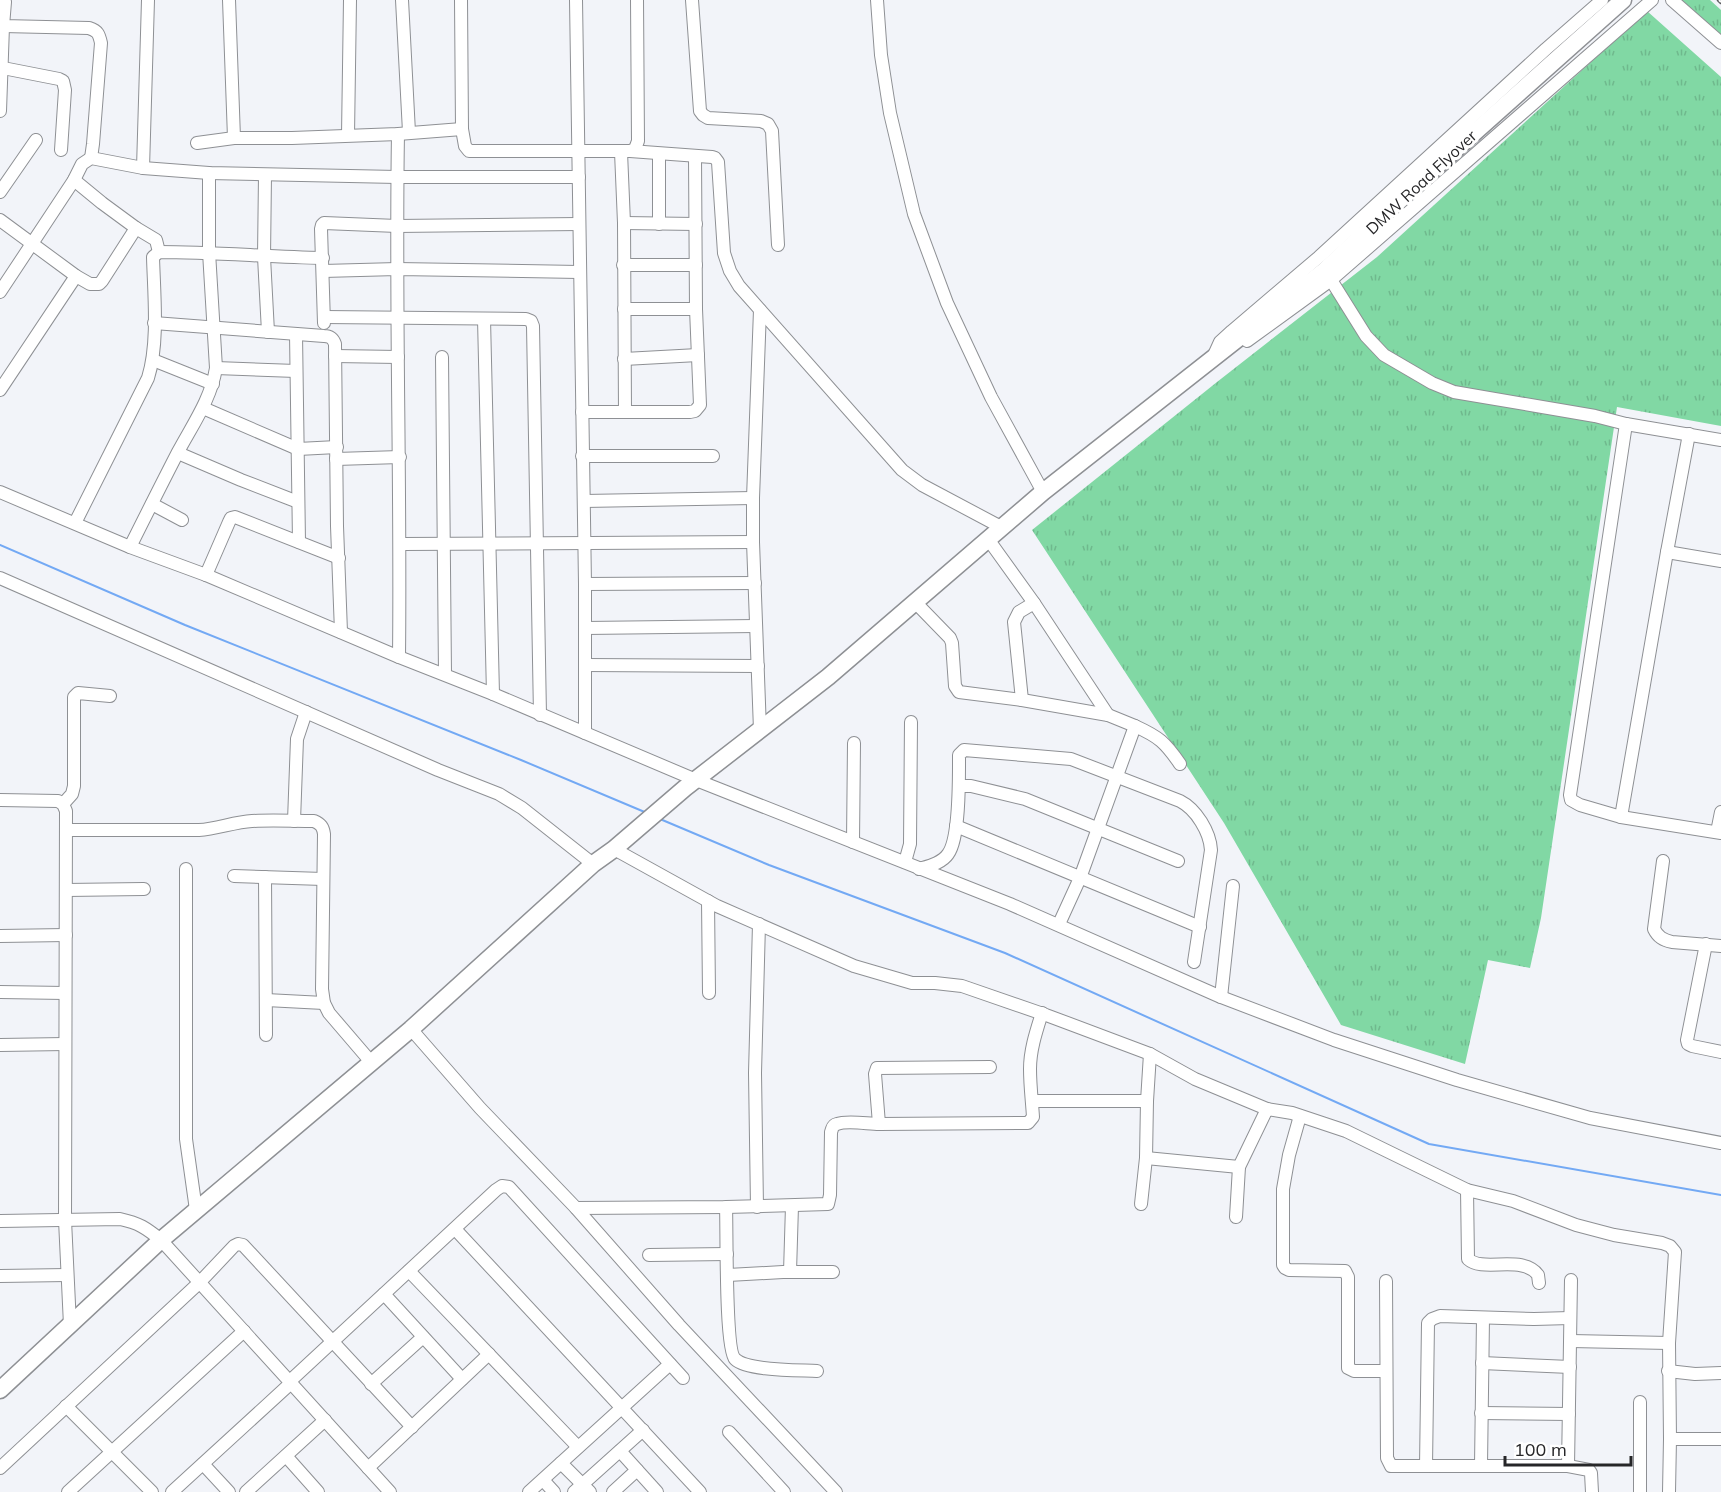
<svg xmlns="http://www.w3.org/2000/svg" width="1721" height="1492" font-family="Mulish,sans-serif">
	<defs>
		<pattern id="grass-tufts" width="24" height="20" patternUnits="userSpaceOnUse" patternTransform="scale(1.5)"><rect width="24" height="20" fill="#81d8a4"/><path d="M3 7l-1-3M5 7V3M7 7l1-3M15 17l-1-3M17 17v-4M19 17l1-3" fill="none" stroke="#6fb98d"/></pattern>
	</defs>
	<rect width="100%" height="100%" fill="#f2f4f9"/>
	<g fill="url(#grass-tufts)">
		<path d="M1679 0H1710L1721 10V39Z"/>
		<path d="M1647 11 1721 77V426L1617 407 1541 918 1530 968 1488 960 1465 1064 1341 1025 1224 823 1032 530 1217 382 1377 257Z"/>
	</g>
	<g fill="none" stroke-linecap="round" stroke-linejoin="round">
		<g stroke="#73a9f4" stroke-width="2">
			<path d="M0 545 185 625 521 760 647 813"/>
			<path d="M660 819 769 865 1005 953 1429 1144 1721 1195"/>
		</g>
		<defs>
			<g id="minor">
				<path d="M229 0 234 138"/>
				<path d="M402 0 409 132"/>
				<path d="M461 0 462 129 465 146 469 151H630L635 149 638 141 637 0"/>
				<path d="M576 0 585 584V733"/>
				<path d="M692 0 700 111 703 115 708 118 761 121 768 124 772 131 778 245"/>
				<path d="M877 0 881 55 890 113 914 214 947 303 991 397 1043 492"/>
				<path d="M1672 0 1721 43"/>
				<path d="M0 2H5L3 26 89 28C98 31 99 34 101 43L93 144 91 158"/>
				<path d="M3 68 59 79 63 81 65 90 61 150"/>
				<path d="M0 111 3 26"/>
				<path d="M398 134C395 308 401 483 399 657"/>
				<path d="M348 135 350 0"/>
				<path d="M197 143 234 138H292L398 134 462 129"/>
				<path d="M630 151 712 157 715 158 718 162 724 253 730 271 739 286 902 470 922 485 1001 527"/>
				<path d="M621 152 624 223 625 412"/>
				<path d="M143 168 148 0"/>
				<path d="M265 175 264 257 268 332"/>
				<path d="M74 180 102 203 136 228"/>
				<path d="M0 192 36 140"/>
				<path d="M0 220 76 276 90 284H99L102 281 136 228 156 240 159 252"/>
				<path d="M624 223 696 224"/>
				<path d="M659 224V154"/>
				<path d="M623 265H696"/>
				<path d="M323 271 397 269 579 272"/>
				<path d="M1331 280 1366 336 1384 355 1432 383 1454 392 1595 416 1626 424 1721 440"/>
				<path d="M0 292 74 180 82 164 91 158 143 168 209 173 397 177H579"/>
				<path d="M624 309H696"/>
				<path d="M760 310 753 498V542L760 730"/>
				<path d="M324 317 526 319 531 321 533 326 540 715"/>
				<path d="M484 319 493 694"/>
				<path d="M154 323 324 336C330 336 333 338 335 344L337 526 341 632"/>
				<path d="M324 323 321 229 322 225 324 223 397 226 579 224"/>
				<path d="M296 334 299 542"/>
				<path d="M1247 341 1331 280 1652 0"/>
				<path d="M1215 353 1220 342 1232 331 1319 257 1546 49 1602 0"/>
				<path d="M335 356 398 357"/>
				<path d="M442 357 445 674"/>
				<path d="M624 359 698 355"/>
				<path d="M153 360 213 384"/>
				<path d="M216 368 296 371"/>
				<path d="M0 390 76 276"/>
				<path d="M203 408 298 449 337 447"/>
				<path d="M582 412H690L695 411 700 405 696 309 695 157"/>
				<path d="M1626 424 1570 795 1571 800 1580 805 1621 817 1721 833"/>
				<path d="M178 453 241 480 298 502"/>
				<path d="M582 456H713"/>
				<path d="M336 459 400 457"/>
				<path d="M0 492 130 547 206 575 399 657 493 694 696 780 1010 904 1221 997 1334 1040 1457 1080 1590 1118 1721 1143"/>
				<path d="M584 501 753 498"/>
				<path d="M152 504 182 520"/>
				<path d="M75 523 148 378C159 343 154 294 153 257L159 252C214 252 268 257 323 258"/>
				<path d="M988 539 1034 603 1108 715"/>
				<path d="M401 544 753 542"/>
				<path d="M130 547C146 515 162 483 178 452 193 424 211 399 216 368L209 252V173"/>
				<path d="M1667 552 1721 561"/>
				<path d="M206 575 229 522 231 518 235 517 339 558"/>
				<path d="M0 578 438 770 499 794 522 808 593 864"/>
				<path d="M585 584 755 583"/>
				<path d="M915 602 950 638 952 643 955 686 959 692 1022 700 1108 715 1135 726 1080 878 1059 924"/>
				<path d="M585 628 756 626"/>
				<path d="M586 665 758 666"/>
				<path d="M1022 700 1014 622 1019 612 1034 603"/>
				<path d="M1135 726C1159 737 1165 742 1180 764"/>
				<path d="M959 786H971L1025 799 1178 861"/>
				<path d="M0 800 58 801 63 804 66 811 65 1220 70 1325"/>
				<path d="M63 804 72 794 74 786V697L78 693 110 696"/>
				<path d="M1621 817 1667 552 1689 434"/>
				<path d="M294 821 297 739 306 712"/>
				<path d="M956 826 1200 927"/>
				<path d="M66 830H199C217 829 234 822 252 821 272 820 294 821 314 821 321 824 323 827 324 834L322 989 324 1003 329 1013 371 1062"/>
				<path d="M1717 832 1721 812"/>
				<path d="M853 842 854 743"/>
				<path d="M614 849 717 906 854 966 912 983H935L962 986 1046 1015 1150 1054 1195 1079 1267 1109 1292 1113 1346 1131 1467 1190 1513 1201 1576 1225 1614 1235 1662 1243 1670 1246 1675 1252 1669 1343 1670 1439 1669 1492"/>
				<path d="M1663 861 1654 929C1658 937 1663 940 1672 942L1721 946"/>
				<path d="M905 862 910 844 911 722"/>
				<path d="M186 869V1139L196 1210"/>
				<path d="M919 869C929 866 942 863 948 854 960 838 959 777 959 755L964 750 1071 759 1180 801C1196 809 1210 832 1211 850L1194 962"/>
				<path d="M234 876 323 879"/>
				<path d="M265 877 266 1035"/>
				<path d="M66 890 144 889"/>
				<path d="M708 901 709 993"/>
				<path d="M0 936 66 935"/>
				<path d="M1706 944 1687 1040 1688 1044 1692 1046 1721 1052"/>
				<path d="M0 992 65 993"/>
				<path d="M1221 997 1233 886"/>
				<path d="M266 1000 324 1003"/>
				<path d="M411 1029 480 1108 576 1208 679 1325 836 1492"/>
				<path d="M0 1045 65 1044"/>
				<path d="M990 1067 877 1068 875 1074 879 1124 1028 1123 1033 1117C1032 1101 1030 1085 1030 1069 1030 1050 1036 1032 1042 1013"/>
				<path d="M1032 1101H1147L1150 1054"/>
				<path d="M1300 1116 1289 1155 1283 1189V1265L1285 1268 1289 1270 1345 1271 1348 1277V1368L1354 1371H1386"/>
				<path d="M1146 1158 1239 1167"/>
				<path d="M1467 1190 1468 1259C1483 1273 1523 1254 1538 1275L1539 1283"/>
				<path d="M1141 1204 1146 1158 1147 1101"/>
				<path d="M726 1207C727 1229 725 1349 735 1359 747 1371 799 1370 817 1371"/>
				<path d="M757 1207 755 1073 759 924"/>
				<path d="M576 1208 726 1207 828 1204 830 1195 831 1132C833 1127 832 1125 837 1124 847 1120 868 1124 879 1124"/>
				<path d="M1236 1217 1239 1167 1267 1109"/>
				<path d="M0 1221 120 1219C139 1223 146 1228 161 1240L390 1492"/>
				<path d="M455 1229 700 1492"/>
				<path d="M649 1255 727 1254"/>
				<path d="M409 1271 578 1447"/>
				<path d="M790 1272 792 1206"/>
				<path d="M728 1275 783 1272H833"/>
				<path d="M0 1276 67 1275"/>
				<path d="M1386 1281 1387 1458 1391 1466H1568L1589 1470 1591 1473 1592 1492"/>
				<path d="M384 1294 462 1379"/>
				<path d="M1571 1341 1669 1343"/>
				<path d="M1482 1363 1570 1367"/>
				<path d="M1668 1371 1695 1374 1721 1373"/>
				<path d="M290 1381 496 1190 502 1186 509 1187 683 1378"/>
				<path d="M371 1384 423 1337"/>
				<path d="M1640 1402V1492"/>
				<path d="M66 1406 152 1492"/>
				<path d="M1481 1413 1569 1414"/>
				<path d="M729 1432 784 1492"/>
				<path d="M1670 1439H1721"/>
				<path d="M620 1451 657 1492"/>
				<path d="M286 1456 318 1492"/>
				<path d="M561 1463 590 1492"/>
				<path d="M203 1464 229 1492"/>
				<path d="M1481 1465 1483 1318"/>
				<path d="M1426 1466 1428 1323 1432 1319 1440 1316 1534 1319 1570 1318"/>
				<path d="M1568 1466 1571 1280"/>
				<path d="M0 1468 200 1282 234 1246 238 1244 243 1245 412 1427"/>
				<path d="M368 1468 489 1354"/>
				<path d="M543 1480 554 1492"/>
				<path d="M68 1492 244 1331"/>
				<path d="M172 1492 291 1383"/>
				<path d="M246 1492 325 1420"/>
				<path d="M529 1492 670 1364"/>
				<path d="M574 1492 643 1430"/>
				<path d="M613 1492 637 1470"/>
			</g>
			<path id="major" d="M0 1390 161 1240 411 1029 593 864 614 849 685 788 828 677 1043 492 1324 271 1428 174 1623 0"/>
		</defs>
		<use href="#minor" stroke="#8e9094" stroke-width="14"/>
		<use href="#major" stroke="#8e9094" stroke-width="19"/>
		<use href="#minor" stroke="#fff" stroke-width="12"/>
		<use href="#major" stroke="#fff" stroke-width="16"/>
		<defs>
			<path id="rail" d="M1719 0 1721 2"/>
		</defs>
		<use href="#rail" stroke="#595a5d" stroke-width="4.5"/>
		<use href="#rail" stroke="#fff" stroke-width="2" stroke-dasharray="7" stroke-linecap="butt"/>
	</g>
	<g text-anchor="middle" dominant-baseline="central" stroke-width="6" stroke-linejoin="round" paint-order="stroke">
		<g font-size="16" fill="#262628" stroke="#fff">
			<text transform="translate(1421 182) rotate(-43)">DMW Road Flyover</text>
		</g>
	</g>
	<path d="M1505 1456v9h126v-9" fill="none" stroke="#262628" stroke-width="3"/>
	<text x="1514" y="1456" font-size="18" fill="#262628" stroke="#ffffff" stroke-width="4.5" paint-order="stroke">100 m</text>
</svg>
